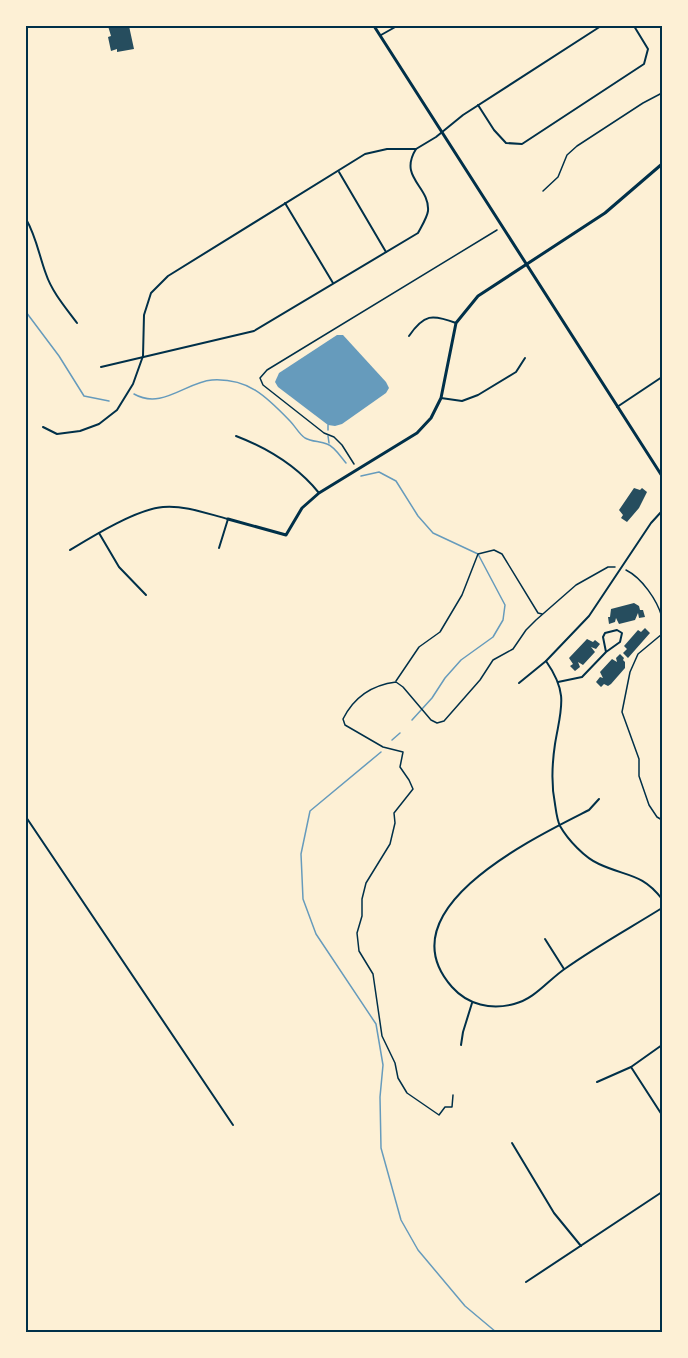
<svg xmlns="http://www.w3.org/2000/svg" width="688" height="1358" font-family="'Roboto Condensed',sans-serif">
	<rect width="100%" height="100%" fill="#fdf0d5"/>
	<path fill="#669bbc" d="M337 335H343L386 382 389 388 386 393 342 424 335 426 328 425 278 387 275 382 279 373Z"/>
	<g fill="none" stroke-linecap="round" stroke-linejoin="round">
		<g stroke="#669bbc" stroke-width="1.5">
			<path d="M26 312 59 356 84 396 109 401"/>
			<path d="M134 394C162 410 186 382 212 380 248 378 266 396 290 421 295 426 299 434 305 438 312 442 320 441 327 444 334 446 341 457 346 463"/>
			<path d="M328 425V430"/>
			<path d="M328 436 329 443"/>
			<path d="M361 476 379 472 396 481 418 516 433 533 478 554 505 605 503 620 493 637 461 660 445 678 432 698 412 720"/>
			<path d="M392 740 400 733"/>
			<path d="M381 752 310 811 301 854 303 899 316 934 376 1024 383 1065 380 1097 381 1148 401 1220 418 1250 465 1306 496 1332"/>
		</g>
	</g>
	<g fill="#264d5e">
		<path d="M108 26H129L134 49 117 52V49L111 51 108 37 111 36Z"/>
		<path d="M634 488 640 490 642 488 647 492 639 508 627 522 621 518 623 515 619 510Z"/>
		<path d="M634 603 639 606 640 610H643L645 617 639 618 638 613 635 620 619 624 616 618 615 622 609 624 608 617H610L611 609Z"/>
		<path d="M645 628 650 633 628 658 623 653 627 649 624 646 638 630 641 632Z"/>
		<path d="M587 639 593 642 595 640 600 644 596 649 591 647 595 652 583 665 578 662 580 667 575 671 570 666 573 664 569 658Z"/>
		<path d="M620 654 624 658 623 660 625 662V668L611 684 608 686 604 684 601 687 596 682 600 677 603 678 600 672 612 659 617 662 616 658Z"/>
	</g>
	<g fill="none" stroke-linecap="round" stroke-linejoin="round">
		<g stroke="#003049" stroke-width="1.5">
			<path d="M543 191 558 177 567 155 577 146 643 103 662 93"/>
			<path d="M354 464 342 445 334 437 324 433 263 385 260 378 267 370 497 230"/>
			<path d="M626 570C642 578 657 600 662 617"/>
			<path d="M662 634 638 654 630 672 622 712 639 759V776L649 805 657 817 662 820"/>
			<path d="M396 681 419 647 440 632 462 595 478 554 494 550 502 554 538 613 542 614"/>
			<path d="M453 1095 452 1107H445L439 1115 407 1093 398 1078 395 1063 382 1036 373 974 359 951 357 933 362 916V899L366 883 390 844 395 823 394 813 413 789 409 780 400 767 403 752 383 747 345 725 343 719C354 697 372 685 396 682L403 687 431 720 437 723 444 721 480 680 493 660 513 649 526 630 536 620 576 585 608 567H615"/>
		</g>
		<g stroke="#003049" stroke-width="2">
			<path d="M381 35 397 26"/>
			<path d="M478 105 494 130 506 143 522 144 644 64 648 49 634 26"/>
			<path d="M339 172 386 252"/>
			<path d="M285 203 333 283"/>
			<path d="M26 219C36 236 39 255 46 274 52 292 66 308 77 323"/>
			<path d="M409 336C424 314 432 314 456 323"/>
			<path d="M101 367 254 331 418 233C421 227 427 218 428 211 430 186 398 178 416 149"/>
			<path d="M441 398 462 401 478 395 516 372 525 358"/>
			<path d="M617 407 662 377"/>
			<path d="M43 427 57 434 80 431 99 424 117 410 133 384 143 356 144 315 151 293 168 276 365 154 387 149H416L436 137 463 115 601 26"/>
			<path d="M236 436C267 448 298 467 319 493"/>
			<path d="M99 533 119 567 146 595"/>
			<path d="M70 550C93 536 137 509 163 507 185 505 208 514 228 519L219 548"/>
			<path d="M546 661C569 694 561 708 555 744 552 764 551 784 555 804 556 811 557 820 560 826 568 840 585 858 599 864 627 877 642 873 662 899"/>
			<path d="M558 682 582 677 606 652 620 642 622 633 617 630 605 633 603 637 606 652"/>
			<path d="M519 683 546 661 589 616 651 523 662 511"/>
			<path d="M599 799 589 810C536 837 383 909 452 987 468 1005 491 1010 514 1004 535 999 548 980 566 968 597 946 630 928 662 908"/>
			<path d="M26 817 233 1125"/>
			<path d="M545 939 564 969"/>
			<path d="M461 1045 463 1032 472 1003"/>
			<path d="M631 1067 662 1115"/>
			<path d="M597 1082 631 1067 662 1045"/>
			<path d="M512 1143 554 1213 581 1246"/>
			<path d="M526 1282 662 1192"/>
		</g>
		<g stroke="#003049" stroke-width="3">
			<path d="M374 26 662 476"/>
			<path d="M228 519 286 535 302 508 319 493 417 433 431 418 441 398 456 323 478 296 605 213 662 164"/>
		</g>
	</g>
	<rect width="688" height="1358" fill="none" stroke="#fdf0d5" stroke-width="54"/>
	<rect x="27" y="27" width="634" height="1304" fill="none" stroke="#003049" stroke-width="2"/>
</svg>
